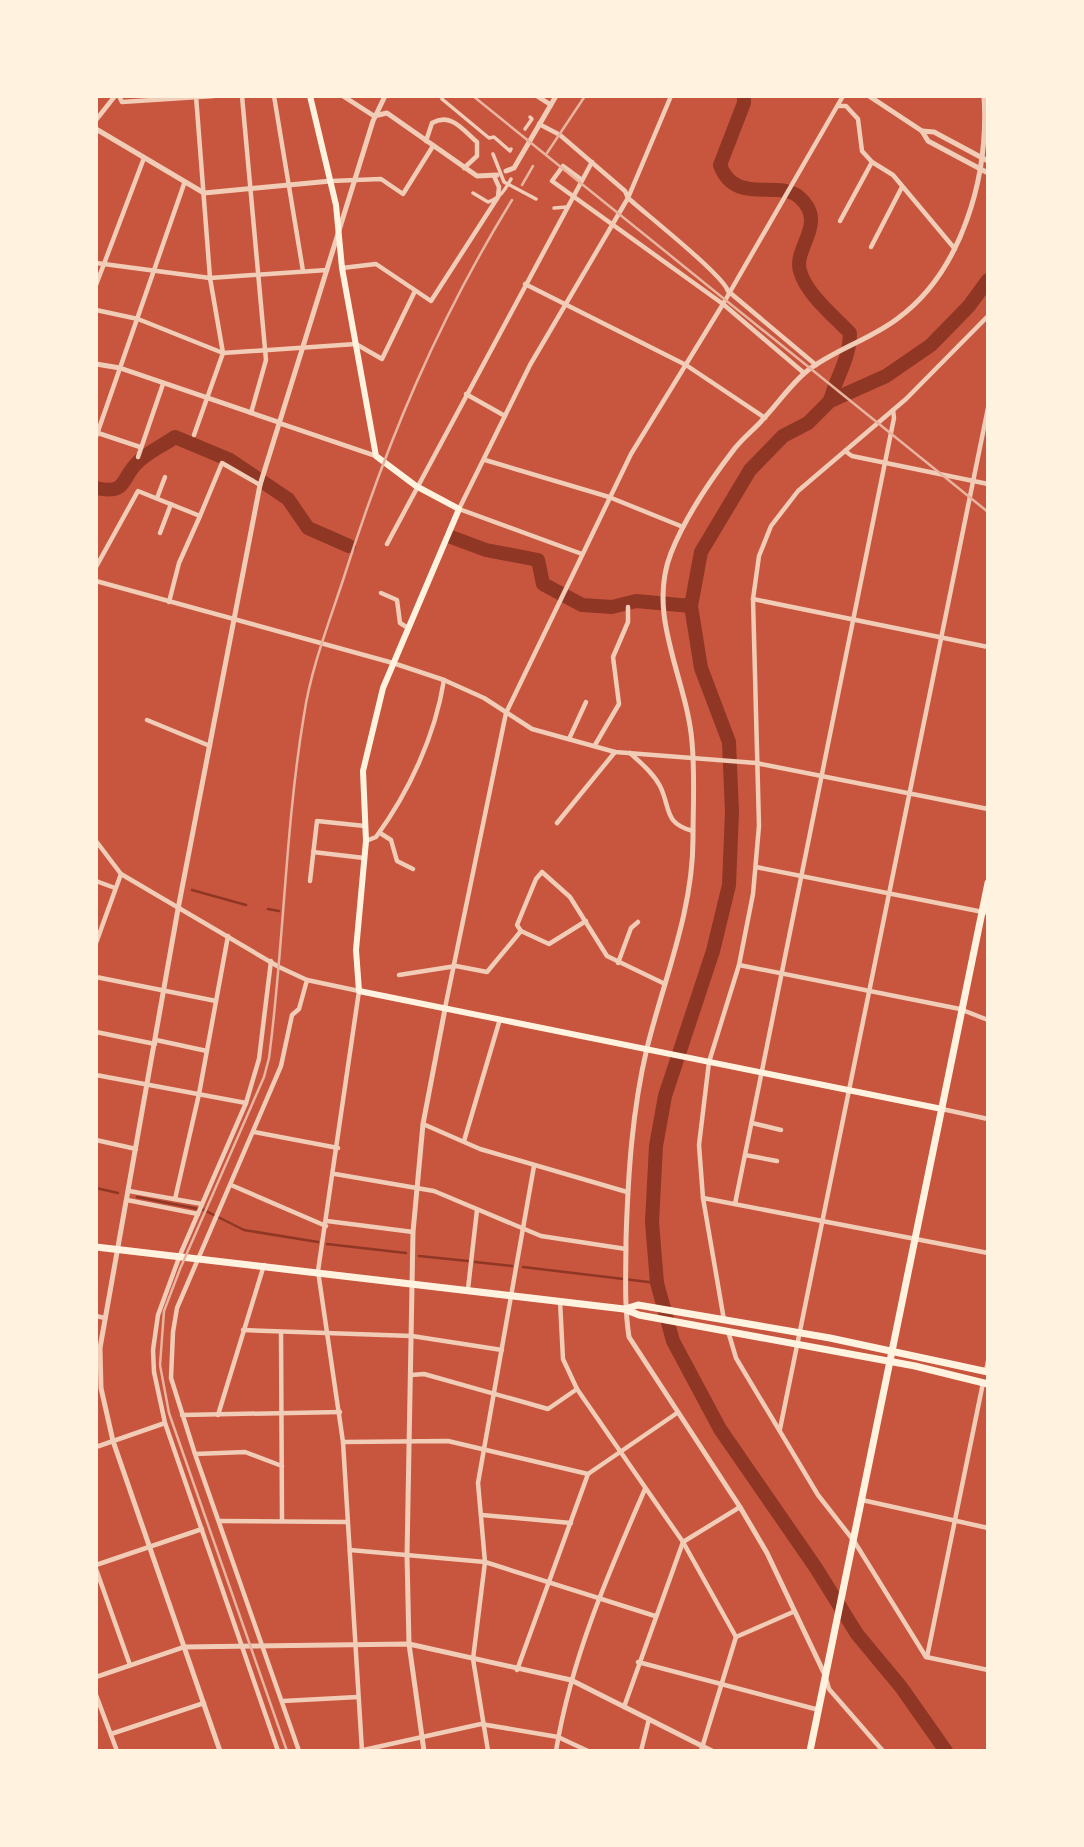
<svg xmlns="http://www.w3.org/2000/svg" width="1084" height="1847" font-family="'Times New Roman',serif">
	<rect width="100%" height="100%" fill="#c8553d"/>
	<g fill="none" stroke-linecap="round" stroke-linejoin="round">
		<g stroke="#8f3625" stroke-width="2.5">
			<path d="M192 890 246 905"/>
			<path d="M268 909 279 911"/>
			<path d="M96 1188 118 1193"/>
			<path d="M137 1197 204 1210 244 1230 318 1242"/>
			<path d="M327 1244 406 1253"/>
			<path d="M419 1256 468 1261"/>
			<path d="M475 1262 512 1266"/>
			<path d="M523 1267 657 1283"/>
		</g>
		<g stroke="#8f3625" stroke-width="14">
			<path d="M744 96V103L720 165C735 206 778 179 799 197 829 223 793 247 800 271 807 295 833 315 850 333 850 359 836 377 830 401"/>
			<path d="M96 488C128 495 120 479 138 462 148 452 164 445 175 437L230 460 288 499 308 528 349 546"/>
			<path d="M451 537 486 550 538 560 543 584 582 605 612 607 636 601 691 606"/>
			<path d="M946 1751 901 1687 857 1634 816 1568 720 1429 673 1341 657 1283 652 1222 656 1146 665 1096 713 951 729 885 732 812 729 742 701 668 691 606 701 552 750 470 783 436 808 423 830 401 886 376 931 345 969 306 988 280"/>
		</g>
		<g stroke="#f1ccb7" stroke-width="3.5">
			<path d="M442 99 489 138 494 137 510 151 511 149"/>
			<path d="M525 129 532 119 530 117"/>
			<path d="M493 154 504 182 536 199"/>
			<path d="M473 193 488 202C500 198 505 190 511 179"/>
			<path d="M554 208 567 207"/>
		</g>
		<g stroke="#f1ccb7" stroke-width="4.5">
			<path d="M119 96 122 102 214 96"/>
			<path d="M242 96 266 360 251 413"/>
			<path d="M274 96 303 271"/>
			<path d="M343 96 374 116"/>
			<path d="M537 96 551 105"/>
			<path d="M838 106H846L858 119 862 151 872 162 893 175 955 249"/>
			<path d="M96 120 115 96"/>
			<path d="M539 124 560 135 625 191 628 198C647 215 723 275 728 291L816 365"/>
			<path d="M426 141 432 123C451 112 463 130 477 142V156L464 168"/>
			<path d="M582 180 563 166 552 181 723 304 804 373"/>
			<path d="M331 181 381 179 403 194 433 146"/>
			<path d="M840 221 872 162"/>
			<path d="M871 247 902 187"/>
			<path d="M96 263 210 278 327 270"/>
			<path d="M342 268 376 264 431 301 498 197 499 187 494 176"/>
			<path d="M525 284 686 365 765 418"/>
			<path d="M96 285 144 158"/>
			<path d="M96 310 138 319 223 353 356 344 382 359 415 291"/>
			<path d="M466 394 505 416"/>
			<path d="M279 423 376 456"/>
			<path d="M98 433 140 447"/>
			<path d="M194 435 223 353 210 278 196 96"/>
			<path d="M96 437 184 184"/>
			<path d="M845 451 852 456 988 484"/>
			<path d="M138 457 163 384"/>
			<path d="M485 460 609 497 683 527"/>
			<path d="M157 498 165 477"/>
			<path d="M160 533 171 504"/>
			<path d="M387 544 592 162"/>
			<path d="M582 554 459 509 530 365 628 198 671 96"/>
			<path d="M96 567 138 491 200 516 222 463 260 485"/>
			<path d="M96 581 393 663 444 680 484 698 532 729 615 752 756 763 988 809"/>
			<path d="M381 593 397 600 400 623 408 628"/>
			<path d="M753 599 988 647"/>
			<path d="M169 602 179 563 200 516"/>
			<path d="M147 720 210 746"/>
			<path d="M569 739 586 702"/>
			<path d="M595 745 619 704 613 657 628 622V607"/>
			<path d="M630 753C641 763 653 773 660 786 671 808 663 823 693 831"/>
			<path d="M557 823 615 752"/>
			<path d="M380 833 391 840 397 861 413 869"/>
			<path d="M96 841 121 874 279 967 307 980 359 991 318 1271 343 1442 362 1751"/>
			<path d="M366 841 376 837C409 792 435 736 444 680"/>
			<path d="M313 852 364 858"/>
			<path d="M756 867 988 913"/>
			<path d="M96 881 115 888"/>
			<path d="M310 881 317 821 365 826"/>
			<path d="M521 931 517 925 536 879 542 872 570 897 607 956 665 984"/>
			<path d="M96 943 121 874"/>
			<path d="M271 961 259 1059 246 1103 180 1255 158 1315 153 1350 154 1372 165 1423 278 1751"/>
			<path d="M618 963 631 928 638 922"/>
			<path d="M739 965 960 1009 988 1020"/>
			<path d="M399 975 456 966 487 972 521 931 549 944 586 921"/>
			<path d="M96 977 216 1001"/>
			<path d="M445 1008 506 713 631 454 723 304 843 96"/>
			<path d="M96 1032 155 1044"/>
			<path d="M156 1040 207 1051"/>
			<path d="M96 1075 246 1103"/>
			<path d="M942 1109 988 1119"/>
			<path d="M752 1123 781 1130"/>
			<path d="M423 1124 480 1149 627 1192"/>
			<path d="M254 1132 338 1148"/>
			<path d="M96 1140 136 1149"/>
			<path d="M464 1141 500 1019"/>
			<path d="M745 1155 777 1161"/>
			<path d="M335 1174 434 1191 541 1236 626 1249"/>
			<path d="M231 1185 326 1226"/>
			<path d="M129 1191 202 1204"/>
			<path d="M703 1198 988 1253"/>
			<path d="M175 1199 199 1094 228 936"/>
			<path d="M127 1200 198 1214"/>
			<path d="M735 1204 894 418 893 410"/>
			<path d="M327 1221 413 1232"/>
			<path d="M468 1289 477 1210"/>
			<path d="M560 1301 563 1359 577 1389 683 1542 736 1637 701 1751"/>
			<path d="M96 1316 105 1318"/>
			<path d="M724 1320 703 1198 699 1145 709 1062 739 965 753 894 759 826 753 599 759 556 771 526 798 491 906 399 988 316"/>
			<path d="M243 1330 412 1336 502 1350"/>
			<path d="M728 1331 736 1358 818 1495 854 1541 926 1657 988 1670"/>
			<path d="M281 1333 282 1520"/>
			<path d="M986 1371 988 1361"/>
			<path d="M411 1375 424 1374 548 1409 577 1389"/>
			<path d="M182 1415 340 1412"/>
			<path d="M218 1415 264 1265"/>
			<path d="M780 1429 988 408"/>
			<path d="M343 1442 448 1441 588 1474"/>
			<path d="M96 1447 165 1423"/>
			<path d="M195 1454 245 1452 282 1466"/>
			<path d="M862 1500 988 1528"/>
			<path d="M482 1515 571 1523"/>
			<path d="M220 1521 347 1522"/>
			<path d="M350 1550 485 1562 655 1616"/>
			<path d="M96 1565 202 1529"/>
			<path d="M96 1569 130 1665"/>
			<path d="M736 1637 793 1612"/>
			<path d="M927 1657 983 1383"/>
			<path d="M638 1662 819 1710"/>
			<path d="M517 1670 588 1474 677 1413"/>
			<path d="M96 1677 184 1647"/>
			<path d="M826 1678 829 1689 883 1751"/>
			<path d="M96 1695 117 1751"/>
			<path d="M283 1701 358 1697"/>
			<path d="M624 1707 683 1542 740 1507"/>
			<path d="M111 1734 204 1703"/>
			<path d="M299 1751 195 1454 171 1378 173 1332 177 1308 281 1066 292 1015 299 1009 307 980"/>
			<path d="M359 1751 481 1724 558 1737 588 1751"/>
			<path d="M488 1751 473 1659 485 1562 478 1483 534 1166"/>
			<path d="M556 1751C571 1659 608 1574 645 1489"/>
			<path d="M641 1751 649 1719"/>
		</g>
		<g stroke="#f1ccb7" stroke-width="5">
			<path d="M869 96 922 131 928 141 988 173"/>
			<path d="M374 116 387 113 477 176 497 175"/>
			<path d="M96 129 204 193 331 181"/>
			<path d="M922 131 934 132 988 161"/>
			<path d="M506 171 514 168 556 96"/>
			<path d="M96 364 120 368 278 422"/>
			<path d="M184 1647 409 1644 571 1680 712 1751"/>
			<path d="M824 1673 767 1553 740 1507 629 1337C624 1304 626 1273 626 1240 628 1175 632 1111 647 1048 664 979 693 911 693 839 693 807 695 774 692 742 687 679 646 616 671 553 685 518 709 482 732 452 741 439 755 429 765 417 779 402 791 384 807 371 834 350 869 340 897 319 963 271 989 175 984 96"/>
			<path d="M220 1751 113 1441 101 1388 100 1348 178 909 260 485 373 121 385 96"/>
			<path d="M424 1751 409 1644 407 1556 413 1232 423 1124 445 1009"/>
		</g>
		<path stroke="#fff3e0" stroke-width="6" d="M310 96 336 205 342 268 376 456 416 486 459 509 383 688 363 771 366 841 356 950 359 991 942 1109"/>
		<g stroke="#fff3e0" stroke-width="7">
			<path d="M96 1247 624 1309 639 1315 915 1366 988 1384"/>
			<path d="M625 1309 638 1305 830 1338 988 1372"/>
			<path d="M810 1751 988 883"/>
		</g>
		<g stroke="#e9b49f" stroke-width="2.5">
			<path d="M473 96 988 512"/>
			<path d="M547 153 585 96"/>
			<path d="M522 185 533 166"/>
			<path d="M287 1751 169 1413 160 1365 164 1311 180 1269 264 1077 269 1058C284 945 285 828 304 715 311 668 329 623 344 577 387 442 437 322 512 200"/>
		</g>
	</g>
	<rect width="1084" height="1847" fill="none" stroke="#fff3e0" stroke-width="196"/>
</svg>
